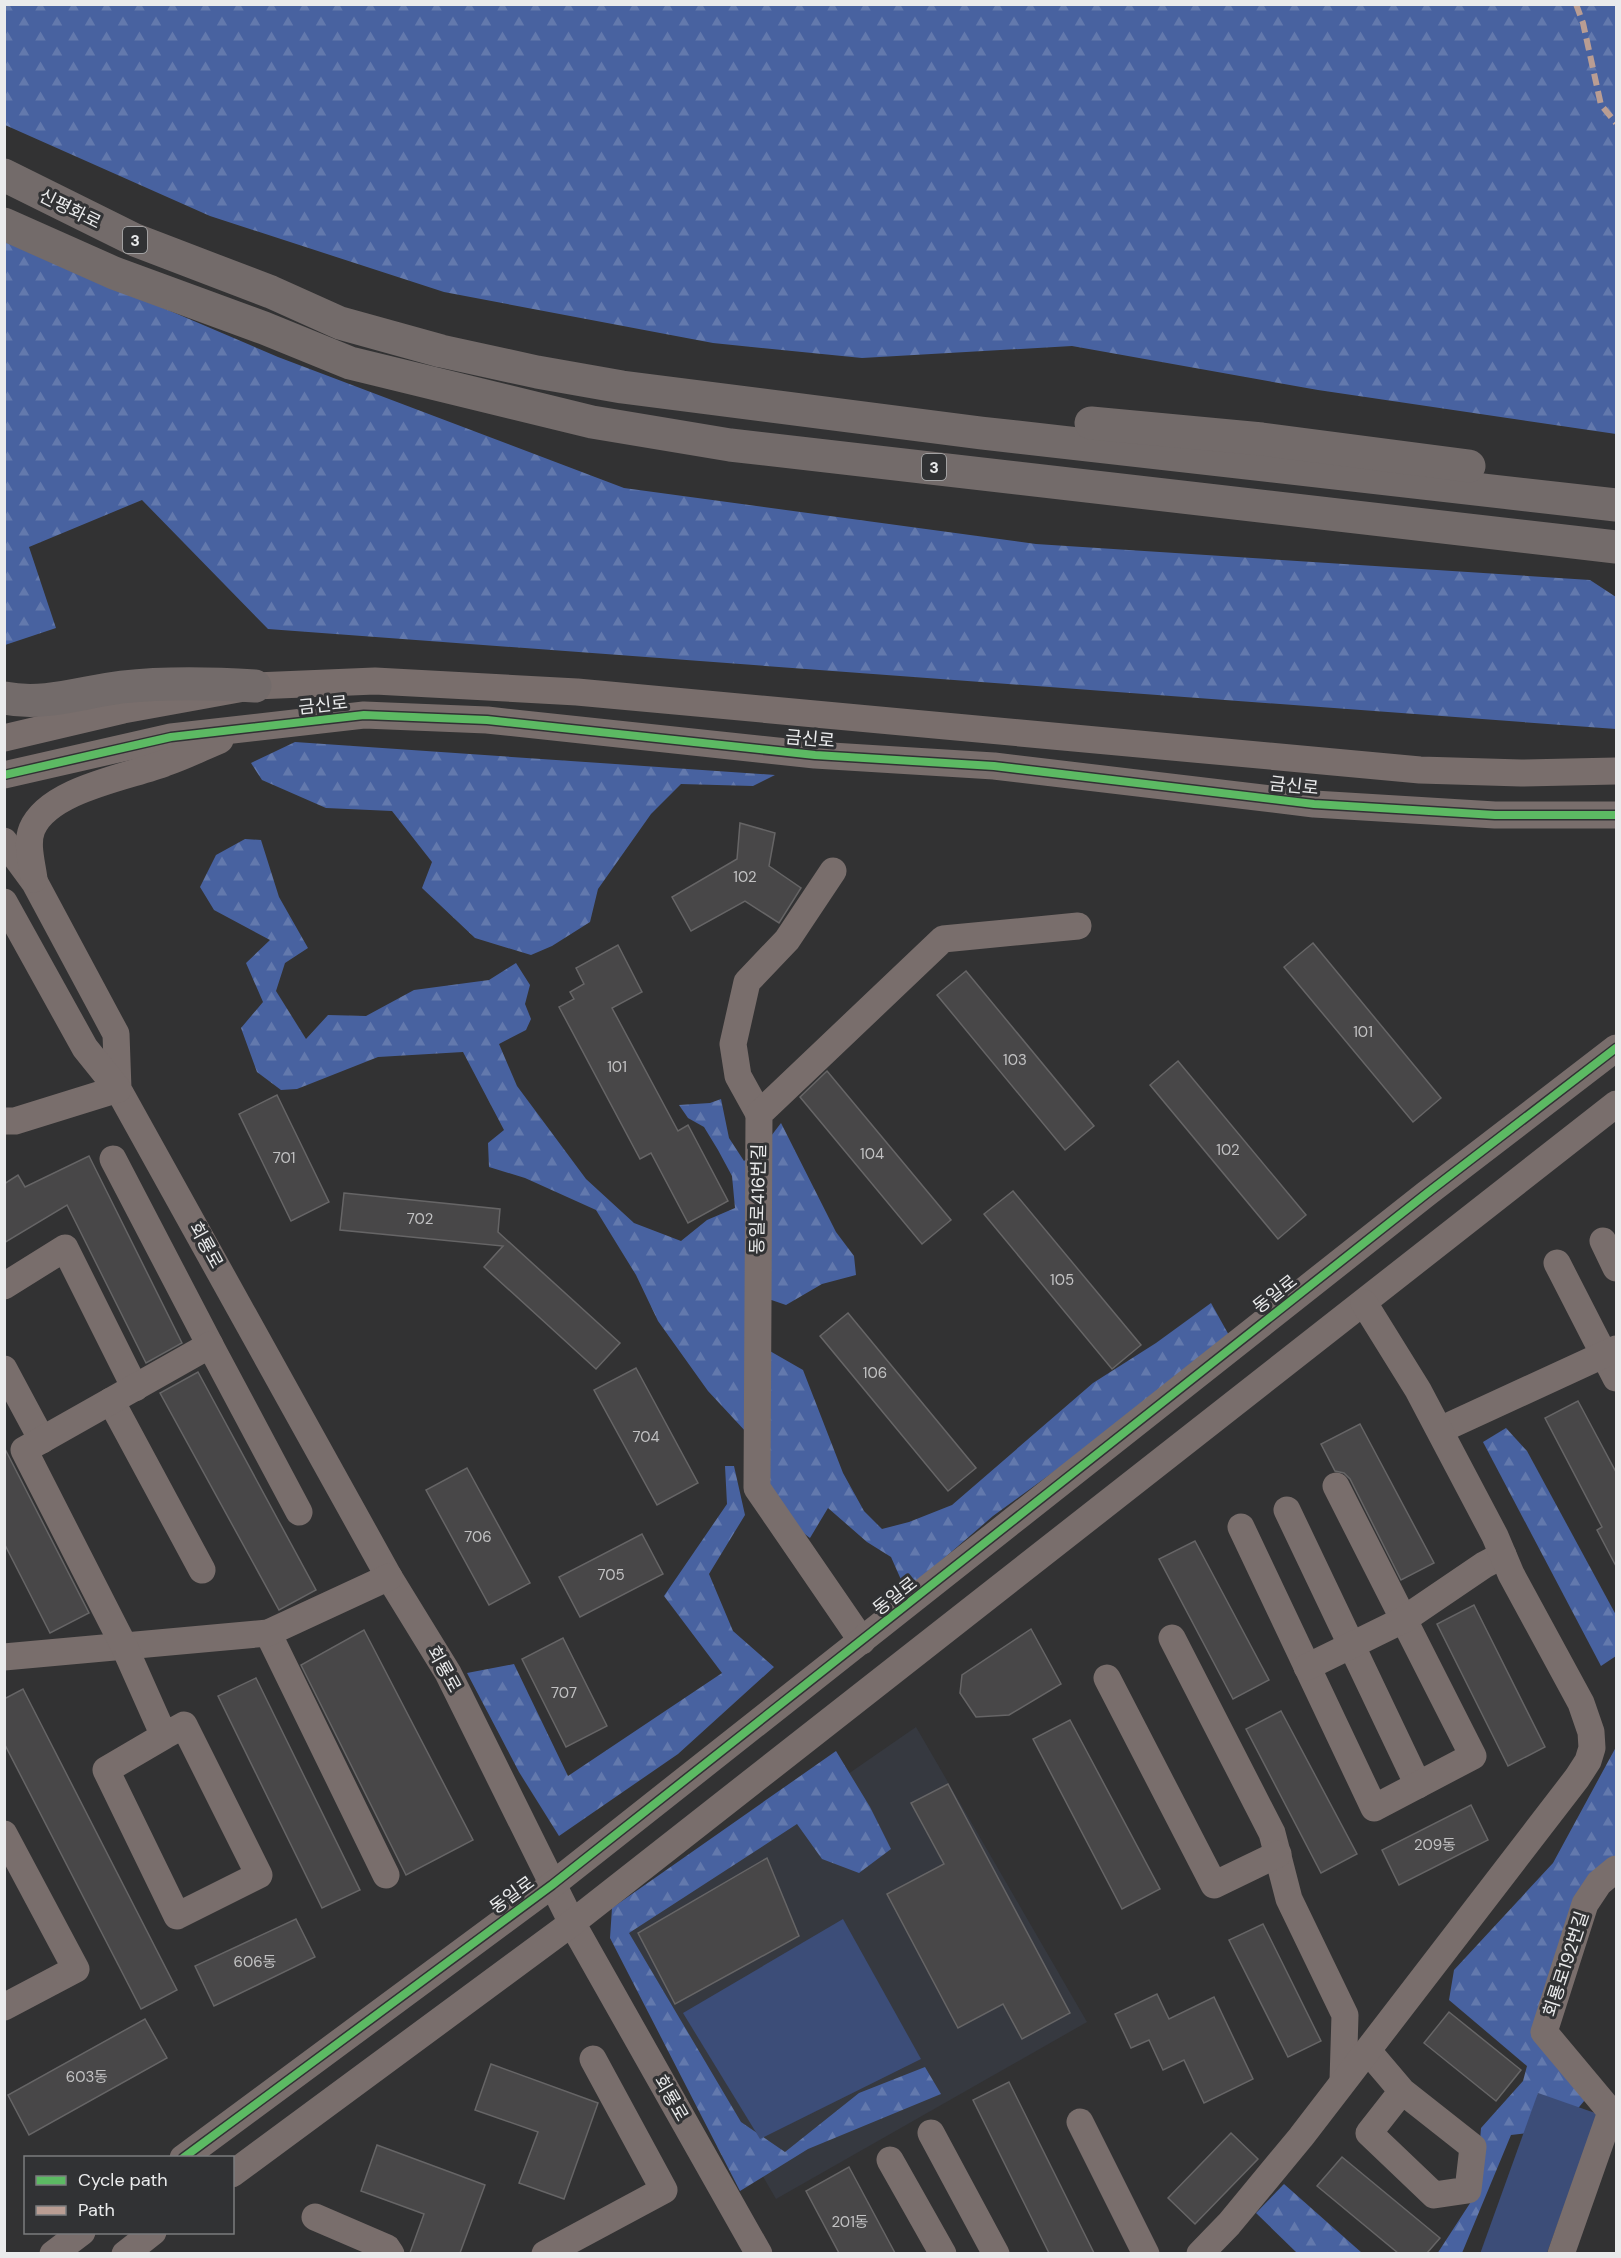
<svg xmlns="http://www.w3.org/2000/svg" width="1621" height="2258" font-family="'DM Sans','Noto Sans KR',sans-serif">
	<defs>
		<pattern id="forest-firs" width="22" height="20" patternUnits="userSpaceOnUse" patternTransform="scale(1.5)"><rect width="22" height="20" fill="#4862a0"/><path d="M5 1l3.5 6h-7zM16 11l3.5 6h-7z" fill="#6379ad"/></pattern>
	</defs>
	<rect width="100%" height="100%" fill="#323233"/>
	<path fill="#363940" d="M916 1727 1087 2022 776 2199 621 1931Z"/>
	<g fill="url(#forest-firs)">
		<path d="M5 4 1616 5V434L1318 390 1072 346 862 358 713 343 444 292 210 216 5 125Z"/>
		<path d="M4 240 278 357 624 488 1036 544 1590 580 1616 597V729L268 629 142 500 29 547 56 628 5 645Z"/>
		<path d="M295 742 775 775 753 786 681 784 651 814 598 889 590 922 552 946 531 955 475 938 422 888 432 862 392 811 326 808 262 780 251 763Z"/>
		<path d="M245 839 261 840 279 897 308 948 285 963 276 991 306 1039 328 1015 366 1016 414 990 489 980 516 963 530 985 525 1004 531 1019 526 1030 499 1044 517 1086 586 1179 634 1223 681 1241 707 1220 735 1208 732 1176 718 1150 704 1127 688 1118 679 1105 710 1103 721 1099 729 1138 744 1161 768 1140 781 1123 836 1232 854 1256 856 1275 822 1284 786 1305 748 1292 754 1342 803 1370 843 1473 864 1511 882 1529 909 1522 952 1505 1093 1383 1156 1343 1211 1303 1230 1337 1107 1433 993 1516 906 1591 891 1557 867 1542 828 1508 810 1538 750 1493 747 1433 708 1391 658 1321 636 1275 596 1210 525 1178 489 1167 488 1143 504 1130 463 1052 378 1057 297 1089 281 1090 257 1072 241 1028 263 1002 246 963 270 940 214 910 200 887 216 855Z"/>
		<path d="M1506 1428 1527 1451 1616 1615V1656L1601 1666 1483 1442Z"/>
		<path d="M725 1466H734L745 1515 709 1574 733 1631 774 1667 678 1754 559 1836 519 1772 467 1673 514 1664 568 1776 722 1673 664 1596 727 1504Z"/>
		<path d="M1616 1747V1859L1534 2031 1589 2095 1561 2129 1511 2135 1462 2253 1437 2254 1476 2194 1481 2128 1523 2081 1527 2066 1449 2000 1454 1970 1553 1863Z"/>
		<path d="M836 1751 870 1807 891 1849 859 1873 822 1859 797 1824 629 1933 741 2122 785 2152 859 2093 925 2067 941 2094 808 2149 740 2191 610 1938 612 1908Z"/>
		<path d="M1284 2184 1362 2253H1297L1256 2213Z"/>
	</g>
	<g fill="#3c4d78">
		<path d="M843 1919 921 2059 760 2139 683 2013Z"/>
		<path d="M1538 2093 1598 2114 1547 2253 1480 2254Z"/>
	</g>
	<g fill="#484748" stroke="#666566" stroke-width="1.5">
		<path d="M740 823 775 833 769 866 801 888 779 923 745 901 691 931 672 897 737 859Z"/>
		<path d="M1313 943 1441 1098 1413 1122 1284 967Z"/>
		<path d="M618 945 642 992 612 1008 678 1131 688 1125 728 1201 688 1223 651 1153 640 1159 559 1007 574 999 570 992 584 984 576 968Z"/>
		<path d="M966 971 1094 1126 1065 1150 937 995Z"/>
		<path d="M1178 1061 1306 1215 1278 1239 1150 1085Z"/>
		<path d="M827 1071 951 1220 922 1244 800 1097Z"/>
		<path d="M277 1095 329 1202 291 1221 239 1114Z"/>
		<path d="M89 1156 182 1343 146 1363 67 1205 4 1243V1184L18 1175 25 1187Z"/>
		<path d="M1013 1191 1141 1345 1112 1369 984 1214Z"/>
		<path d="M344 1193 500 1209 498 1232 620 1343 596 1369 484 1267 503 1246 340 1230Z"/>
		<path d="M848 1313 976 1468 948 1491 820 1336Z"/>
		<path d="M636 1368 698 1483 657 1505 594 1390Z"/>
		<path d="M198 1372 316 1590 279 1610 160 1393Z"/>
		<path d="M1578 1401 1617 1474V1568L1597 1530 1602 1527 1545 1418Z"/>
		<path d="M1360 1424 1434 1563 1401 1580 1350 1479 1344 1473 1335 1471 1321 1444Z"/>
		<path d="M4 1447 89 1613 50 1633 4 1543Z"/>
		<path d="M467 1468 530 1583 489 1605 426 1490Z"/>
		<path d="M642 1534 663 1574 580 1617 559 1577Z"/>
		<path d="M1195 1541 1269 1680 1233 1699 1159 1559Z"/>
		<path d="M1474 1605 1545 1747 1508 1766 1437 1624Z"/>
		<path d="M1031 1629 1061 1684 1009 1715 976 1717 960 1693 962 1675Z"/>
		<path d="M364 1630 473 1840 406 1875 301 1665Z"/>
		<path d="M563 1638 607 1726 566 1747 522 1659Z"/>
		<path d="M256 1678 360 1890 322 1908 218 1696Z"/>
		<path d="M23 1689 177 1990 141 2009 4 1743V1699Z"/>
		<path d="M1281 1711 1357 1854 1321 1873 1246 1729Z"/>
		<path d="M1070 1720 1160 1889 1122 1909 1033 1739Z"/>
		<path d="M948 1784 1070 2013 1022 2039 1003 2004 958 2028 887 1894 944 1864 911 1803Z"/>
		<path d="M1471 1805 1488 1840 1399 1885 1382 1850Z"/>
		<path d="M767 1858 799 1936 675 2004 638 1933Z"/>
		<path d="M296 1919 315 1957 214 2006 195 1966Z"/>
		<path d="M1263 1924 1321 2041 1288 2057 1229 1940Z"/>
		<path d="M1157 1994 1169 2019 1214 1997 1253 2079 1204 2103 1184 2060 1163 2070 1149 2040 1131 2048 1115 2014Z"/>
		<path d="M1449 2012 1521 2070 1496 2101 1424 2043Z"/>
		<path d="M145 2019 167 2058 29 2135 8 2095Z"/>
		<path d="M491 2064 598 2103 564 2199 519 2183 538 2132 475 2110Z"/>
		<path d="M1009 2082 1094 2253H1049L973 2100Z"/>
		<path d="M1231 2133 1258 2159 1195 2224 1168 2198Z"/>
		<path d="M377 2145 485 2185 460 2253H410L424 2214 361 2191Z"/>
		<path d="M1342 2157 1440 2238 1427 2253H1398L1317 2186Z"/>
		<path d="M849 2167 895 2253H839L806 2191Z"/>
	</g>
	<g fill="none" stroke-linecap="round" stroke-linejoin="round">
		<g stroke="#796e6c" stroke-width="27">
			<path d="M4 738 123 710 255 686 375 681 577 692 1420 770 1521 773 1616 771"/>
			<path d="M4 775 171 737 364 715 487 720 815 755 994 766 1314 804 1495 815H1616"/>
			<path d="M4 841 35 883 116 1034 118 1089 389 1577 448 1673 572 1923 759 2254"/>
			<path d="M34 879C32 863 26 844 32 829 49 789 128 777 165 763 183 757 201 748 220 740"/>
			<path d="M4 902 85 1048 118 1089 15 1121H4"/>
			<path d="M759 1114 738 1076 733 1044 747 982 787 940 833 871"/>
			<path d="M113 1159 210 1345"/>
			<path d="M1603 1241 1616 1268"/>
			<path d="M1557 1263 1616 1378"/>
			<path d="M4 1286 65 1248 135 1388"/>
			<path d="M4 1369 42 1440"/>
			<path d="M111 1401 202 1570"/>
			<path d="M1440 1430 1616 1349"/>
			<path d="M1287 1510 1418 1785"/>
			<path d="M1241 1527 1374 1808 1473 1756 1336 1486"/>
			<path d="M268 1633 386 1875"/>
			<path d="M1172 1638 1272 1833 1289 1899 1345 2015 1343 2081"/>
			<path d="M862 1641 757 1488 759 1114 943 939 1078 926"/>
			<path d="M4 1657 268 1633 389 1577"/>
			<path d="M1307 1667 1403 1620 1484 1565 1503 1555"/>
			<path d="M1107 1678 1214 1885 1278 1854"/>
			<path d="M164 1736 106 1770 177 1916 259 1875 184 1725 164 1736 124 1646 24 1450 210 1345 299 1512"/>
			<path d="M4 1834 76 1969 4 2007"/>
			<path d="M1368 2051 1402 2091 1473 2147 1468 2190 1434 2195 1369 2133 1402 2091"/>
			<path d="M1080 2122 1146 2254"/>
			<path d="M931 2133 996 2254"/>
			<path d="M183 2158 552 1885 1426 1194 1616 1048"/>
			<path d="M890 2160 943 2254"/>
			<path d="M232 2174 572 1923 1616 1104"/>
			<path d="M315 2217 387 2248 391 2254"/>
			<path d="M53 2254 82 2232"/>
			<path d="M125 2254 153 2232"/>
			<path d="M545 2254 664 2190 593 2059"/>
			<path d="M1200 2254 1229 2224 1301 2137 1577 1778 1588 1761 1592 1748 1591 1732 1581 1703 1511 1574 1495 1536 1418 1390 1364 1303"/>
			<path d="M1561 2254 1611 2112 1544 2032 1585 1904 1599 1883 1616 1869"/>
		</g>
		<g stroke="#736b6a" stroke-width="33">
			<path d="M4 175 135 240 271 292 340 323 441 351 537 372 622 387 981 433 1616 505"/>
			<path d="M4 224 114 273 264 328 350 363 592 422 730 445 1616 547"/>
			<path d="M1091 423 1262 439 1469 466"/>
			<path d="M4 698C45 706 82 692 122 687 167 682 210 683 255 686"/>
		</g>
		<path stroke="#b99d93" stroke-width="6" stroke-dasharray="12 6" stroke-linecap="butt" d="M1576 4 1583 23 1601 105 1616 123"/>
		<defs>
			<g id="cycleway">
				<path d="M4 775 171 737 364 715 487 720 815 755 994 766 1314 804 1495 815H1616"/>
				<path d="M183 2158 552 1885 1426 1194 1616 1048"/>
			</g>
		</defs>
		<use href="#cycleway" stroke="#313234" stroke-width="11"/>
		<use href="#cycleway" stroke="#5cba63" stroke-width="8"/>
	</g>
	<g text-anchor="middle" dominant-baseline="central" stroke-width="6" stroke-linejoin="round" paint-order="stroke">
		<g font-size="15" fill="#c2c2c3">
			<text x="745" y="877">102</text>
			<text x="1363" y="1032">101</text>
			<text x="1015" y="1060">103</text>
			<text x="617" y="1067">101</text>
			<text x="1228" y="1150">102</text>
			<text x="872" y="1154">104</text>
			<text x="284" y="1158">701</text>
			<text x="420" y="1219">702</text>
			<text x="1062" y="1280">105</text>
			<text x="875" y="1373">106</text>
			<text x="646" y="1437">704</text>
			<text x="478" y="1537">706</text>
			<text x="611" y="1575">705</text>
			<text x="564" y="1693">707</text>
			<text x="1435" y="1845">209동</text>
			<text x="255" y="1962">606동</text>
			<text x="87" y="2077">603동</text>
			<text x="850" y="2222">201동</text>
		</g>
		<g fill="#313234" stroke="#b2b4b5" stroke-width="1.5">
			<rect x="123" y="227" width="24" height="26" rx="4.5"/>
			<rect x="922" y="454" width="24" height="26" rx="4.5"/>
		</g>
		<g font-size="16" font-weight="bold" fill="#eaebec">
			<text x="135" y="240">3</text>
			<text x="934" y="467">3</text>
		</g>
		<g font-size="18" fill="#eaebec" stroke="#313234">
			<text transform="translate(70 209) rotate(26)">신평화로</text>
			<text transform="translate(323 705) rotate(-6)">금신로</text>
			<text transform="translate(810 739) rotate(5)">금신로</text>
			<text transform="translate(1294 786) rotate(6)">금신로</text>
			<text transform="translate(758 1199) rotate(-89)">동일로416번길</text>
			<text transform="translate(206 1245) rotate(61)">회룡로</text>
			<text transform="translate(1275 1294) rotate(-38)">동일로</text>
			<text transform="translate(895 1596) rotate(-38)">동일로</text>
			<text transform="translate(444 1669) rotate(61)">회룡로</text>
			<text transform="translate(512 1895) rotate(-36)">동일로</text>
			<text transform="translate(1566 1964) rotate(-72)">회룡로192번길</text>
			<text transform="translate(671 2098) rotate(60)">회룡로</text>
		</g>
	</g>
	<rect width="1621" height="2258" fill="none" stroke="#eaebec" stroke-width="12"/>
	<rect x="24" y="2156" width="210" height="78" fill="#313234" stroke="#7b7c7e" stroke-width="1.5"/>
	<rect x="36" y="2176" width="30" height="9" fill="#5cba63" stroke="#7b7c7e" stroke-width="1.5"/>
	<text x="78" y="2186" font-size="18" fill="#eaebec">Cycle path</text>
	<rect x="36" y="2206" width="30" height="9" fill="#b99d93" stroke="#7b7c7e" stroke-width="1.5"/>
	<text x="78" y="2216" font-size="18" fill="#eaebec">Path</text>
</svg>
